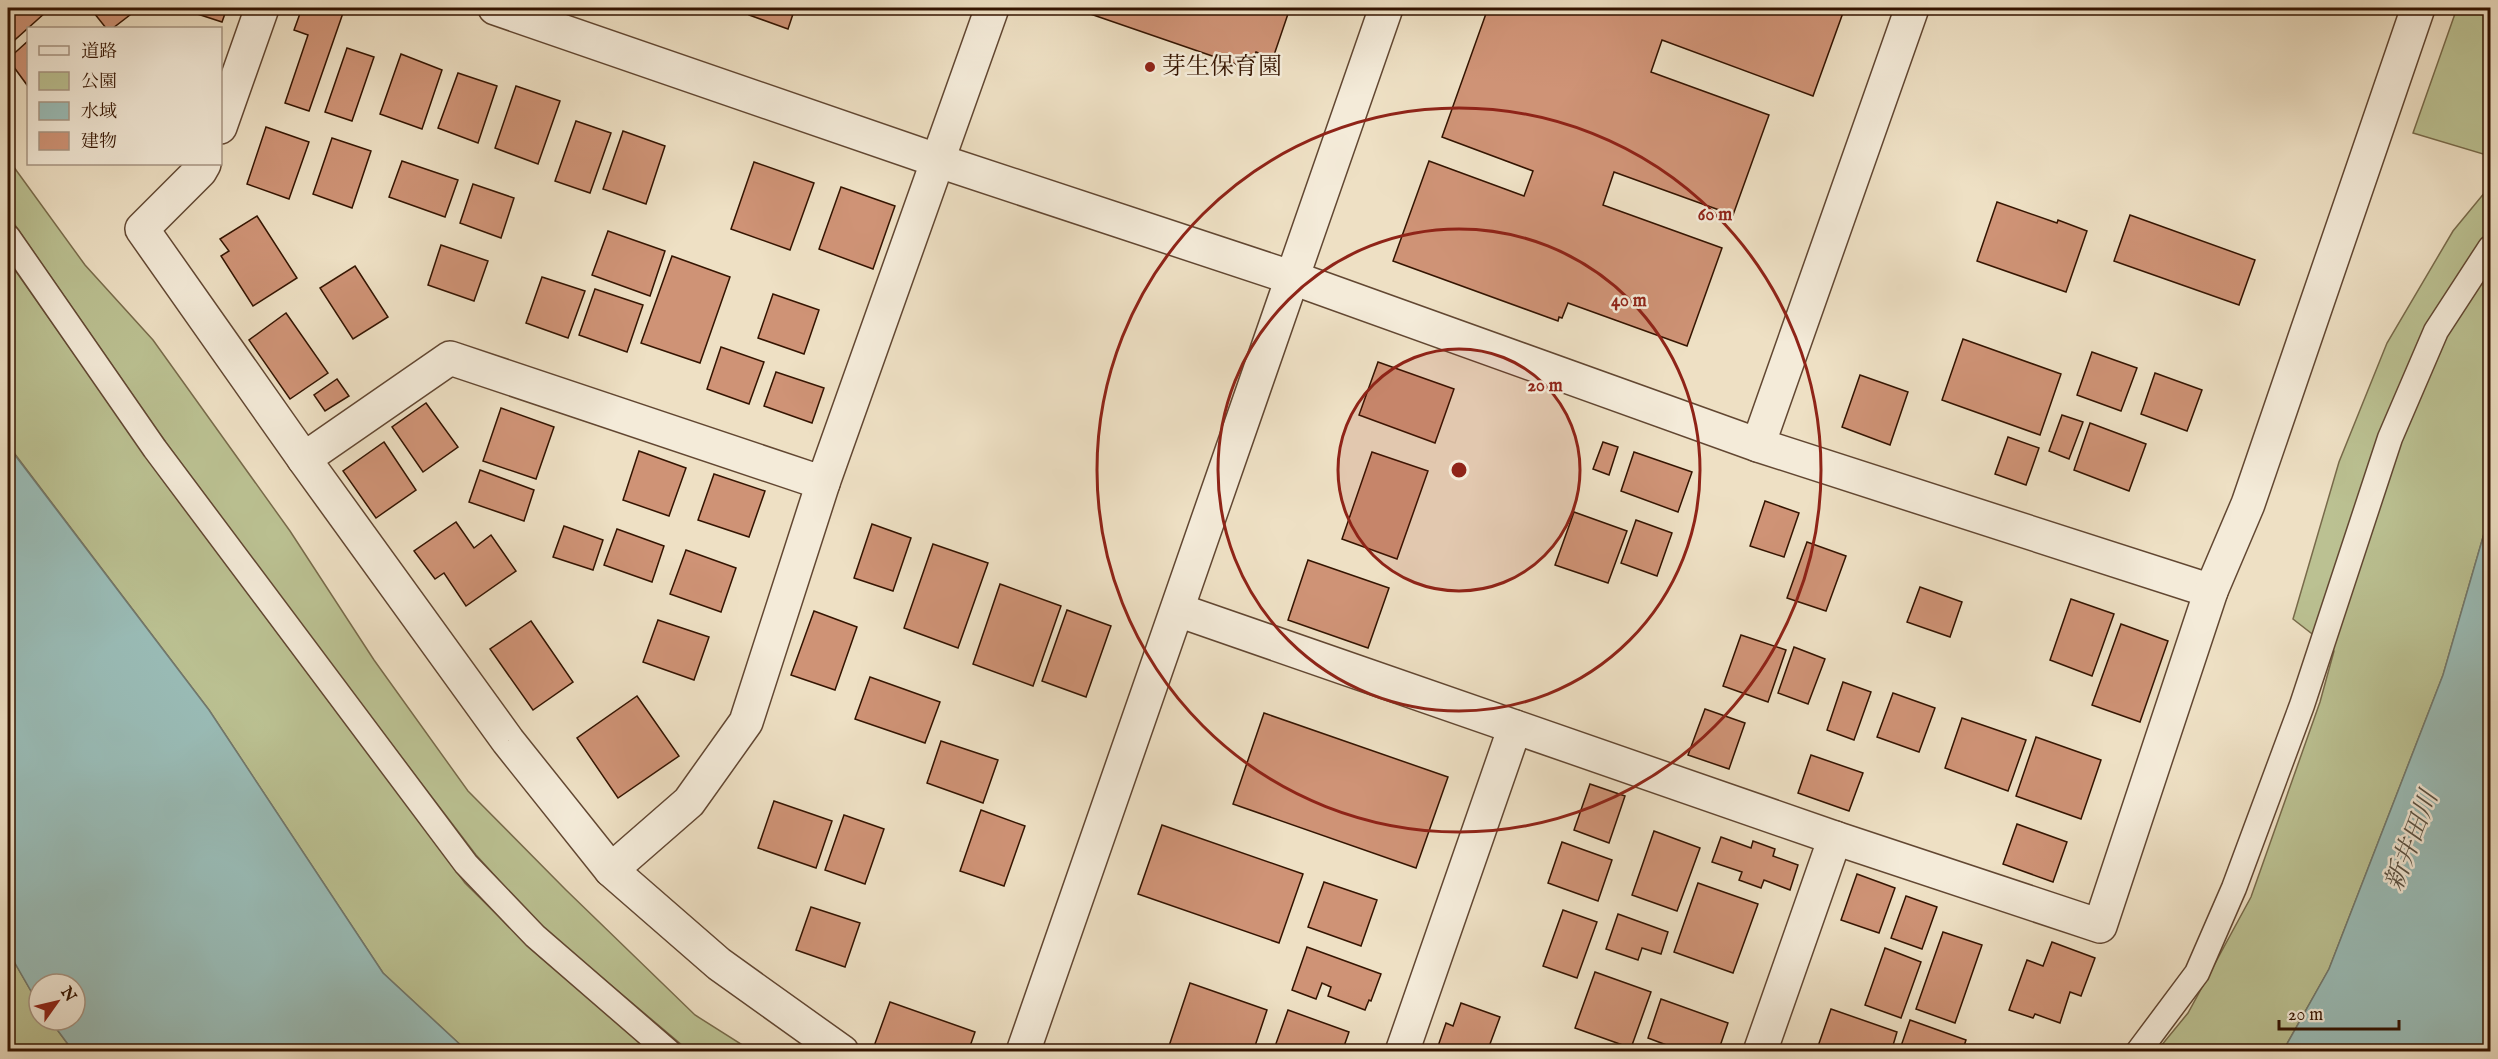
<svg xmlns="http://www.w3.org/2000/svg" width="2498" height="1059" font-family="'IM FELL English','Noto Serif JP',serif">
	<rect width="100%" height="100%" fill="#eee0c4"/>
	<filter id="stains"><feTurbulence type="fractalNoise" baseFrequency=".00333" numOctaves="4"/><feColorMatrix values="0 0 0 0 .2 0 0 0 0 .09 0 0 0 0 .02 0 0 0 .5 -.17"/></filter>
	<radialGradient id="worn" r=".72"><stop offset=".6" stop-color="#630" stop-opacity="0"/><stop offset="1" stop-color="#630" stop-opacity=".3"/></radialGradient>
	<g fill="#bbc192" stroke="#786a4a" stroke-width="1.5">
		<path d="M2457 8H2490V147L2483 154 2413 133Z"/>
		<path d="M8 159 85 265 153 340 290 531 374 660 468 791 566 890 695 1015 752 1051H689L542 927 476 855 325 657 159 433 8 215Z"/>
		<path d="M2490 186V513L2443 675 2329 969 2283 1051 2156 1052 2188 1013 2251 897 2320 702 2334 651 2293 619 2339 462 2387 343 2453 231Z"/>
		<path d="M8 260 160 476 465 883 540 957 655 1051H467L383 973 209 710 8 445Z"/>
		<path d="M8 951 39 1005V1020H50L73 1051H8Z"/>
	</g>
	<g fill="#9abdb8" stroke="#71796f" stroke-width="1.5">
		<path d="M8 446 209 710 383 973 467 1051H73L50 1020H75V984H39V1005L8 951Z"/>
		<path d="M2490 513V1051H2283L2329 969 2443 675Z"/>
	</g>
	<g fill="#cf9376" stroke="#341401" stroke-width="1.5">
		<path d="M8 8H42L46 12 8 46Z"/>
		<path d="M90 8H139L113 28H106Z"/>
		<path d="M179 8H227L222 22Z"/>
		<path d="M302 8H327L343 13 309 111 285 103 308 35 294 30Z"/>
		<path d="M749 8H795L788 29 749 15 751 8Z"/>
		<path d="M1073 8H1290L1273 58 1256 52 1250 69Z"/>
		<path d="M1488 8H1837L1844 10 1813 96 1662 40 1651 72 1769 115 1733 215 1614 172 1603 205 1722 248 1687 346 1568 303 1562 318 1559 317 1558 321 1393 261 1429 161 1524 196 1533 171 1442 137Z"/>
		<path d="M28 41V84L27 85 8 59Z"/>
		<path d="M347 48 374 57 352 121 325 112Z"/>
		<path d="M401 54 442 70 422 129 380 114Z"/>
		<path d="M458 73 497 86 478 143 438 128Z"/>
		<path d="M516 86 560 101 538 164 495 148Z"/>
		<path d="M576 121 611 133 590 193 555 181Z"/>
		<path d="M266 127 309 142 289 199 247 184Z"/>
		<path d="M623 131 665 146 646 204 603 189Z"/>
		<path d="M332 138 371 151 352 208 313 194Z"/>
		<path d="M402 161 458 180 445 217 389 197Z"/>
		<path d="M754 162 814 183 790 250 731 229Z"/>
		<path d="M473 184 514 198 501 238 460 223Z"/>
		<path d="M841 187 895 206 873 269 819 249Z"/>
		<path d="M1997 202 2057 223 2058 220 2087 231 2066 292 1977 261Z"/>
		<path d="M2130 215 2255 260 2239 305 2114 261Z"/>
		<path d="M257 216 297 278 253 306 221 256 229 251 220 239Z"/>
		<path d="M608 231 665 251 650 296 592 275Z"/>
		<path d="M441 245 488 261 474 301 428 285Z"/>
		<path d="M672 256 730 277 700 363 641 343Z"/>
		<path d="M355 266 388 317 353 339 320 288Z"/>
		<path d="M542 277 585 291 568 338 526 323Z"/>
		<path d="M595 289 643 305 627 352 579 335Z"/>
		<path d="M773 294 819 310 804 354 758 338Z"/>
		<path d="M286 313 328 373 290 399 249 340Z"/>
		<path d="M1963 339 2061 374 2040 435 1942 400Z"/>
		<path d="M721 347 764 362 749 404 707 389Z"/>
		<path d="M2092 352 2137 368 2121 411 2077 395Z"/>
		<path d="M1378 362 1454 389 1435 443 1359 415Z"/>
		<path d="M776 372 824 388 812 423 764 406Z"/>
		<path d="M2155 373 2202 390 2187 431 2141 414Z"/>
		<path d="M1860 375 1908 392 1890 445 1842 427Z"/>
		<path d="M337 379 349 396 325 411 314 395Z"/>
		<path d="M426 403 458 447 423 472 392 427Z"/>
		<path d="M501 408 554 427 536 479 483 461Z"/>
		<path d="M2062 415 2083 422 2069 459 2049 451Z"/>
		<path d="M2090 423 2146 444 2129 491 2074 470Z"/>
		<path d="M2008 437 2039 448 2026 485 1995 474Z"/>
		<path d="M384 442 416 490 376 518 343 471Z"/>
		<path d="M1603 442 1618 447 1609 475 1593 469Z"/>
		<path d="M639 451 686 468 669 516 623 500Z"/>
		<path d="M1372 452 1428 471 1397 559 1342 539Z"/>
		<path d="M1634 452 1692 472 1678 512 1621 491Z"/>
		<path d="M480 470 534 490 524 521 469 502Z"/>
		<path d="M714 474 765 491 749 537 698 520Z"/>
		<path d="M1765 501 1799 513 1784 557 1750 546Z"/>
		<path d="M1574 512 1627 531 1608 583 1555 565Z"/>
		<path d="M1636 520 1672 533 1657 576 1621 563Z"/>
		<path d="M456 522 474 548 491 535 516 571 466 606 444 573 435 579 414 551Z"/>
		<path d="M872 524 911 538 893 591 854 578Z"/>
		<path d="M564 526 603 540 593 570 553 557Z"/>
		<path d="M617 529 664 546 652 582 604 565Z"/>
		<path d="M1807 542 1846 556 1826 611 1787 598Z"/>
		<path d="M933 544 988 563 958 648 904 628Z"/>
		<path d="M686 550 736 568 721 612 670 594Z"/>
		<path d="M1308 560 1389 588 1368 648 1288 620Z"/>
		<path d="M1000 584 1061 606 1033 686 973 664Z"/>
		<path d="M1920 587 1962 602 1950 637 1907 622Z"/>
		<path d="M2071 599 2114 614 2092 676 2050 660Z"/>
		<path d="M1067 610 1111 626 1086 697 1042 681Z"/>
		<path d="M814 611 857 627 835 690 791 675Z"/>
		<path d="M658 620 709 637 694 680 643 662Z"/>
		<path d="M531 621 573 682 533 710 490 649Z"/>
		<path d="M2121 624 2168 641 2140 722 2092 705Z"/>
		<path d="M1741 635 1786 650 1768 702 1723 686Z"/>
		<path d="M1794 647 1825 659 1808 704 1778 693Z"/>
		<path d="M870 677 940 702 925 743 855 719Z"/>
		<path d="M1843 682 1871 692 1854 740 1827 730Z"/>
		<path d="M1893 693 1935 708 1919 752 1877 737Z"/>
		<path d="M637 696 679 756 618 798 577 738Z"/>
		<path d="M1705 709 1745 723 1729 769 1688 755Z"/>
		<path d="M1264 713 1448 777 1416 868 1233 804Z"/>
		<path d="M1962 718 2026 740 2008 791 1945 768Z"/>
		<path d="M2036 737 2101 760 2081 819 2016 796Z"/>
		<path d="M941 741 998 760 983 803 927 783Z"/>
		<path d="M1811 755 1863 773 1849 811 1798 793Z"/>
		<path d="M1590 784 1625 796 1609 843 1574 830Z"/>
		<path d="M774 801 832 821 816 868 758 848Z"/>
		<path d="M981 810 1025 826 1004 886 960 871Z"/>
		<path d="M844 815 884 829 865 884 825 870Z"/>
		<path d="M2017 824 2067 842 2053 882 2003 864Z"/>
		<path d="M1162 825 1303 874 1279 943 1138 894Z"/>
		<path d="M1654 831 1700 848 1677 911 1632 895Z"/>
		<path d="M1721 837 1751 848 1753 841 1775 849 1773 856 1798 865 1790 890 1764 880 1761 888 1739 880 1742 872 1712 862Z"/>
		<path d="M1562 842 1612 860 1598 901 1548 883Z"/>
		<path d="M1857 874 1895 888 1879 933 1841 920Z"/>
		<path d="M1324 882 1377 900 1361 946 1308 927Z"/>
		<path d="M1698 883 1758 904 1733 973 1674 952Z"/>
		<path d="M1906 896 1937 907 1922 949 1891 938Z"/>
		<path d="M811 907 860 923 845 967 796 950Z"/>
		<path d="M1563 910 1597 922 1577 978 1543 966Z"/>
		<path d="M1618 914 1668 932 1661 954 1642 948 1638 960 1606 949Z"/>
		<path d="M1943 932 1982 945 1955 1023 1916 1009Z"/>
		<path d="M2052 942 2095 958 2081 996 2070 992 2060 1023 2035 1014 2033 1018 2009 1010 2027 960 2043 966Z"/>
		<path d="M1307 947 1381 974 1371 1001 1369 1000 1365 1010 1328 996 1331 987 1322 983 1316 999 1292 990Z"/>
		<path d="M1885 948 1921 962 1901 1018 1865 1005Z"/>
		<path d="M1595 972 1651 992 1631 1048 1575 1028Z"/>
		<path d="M1190 983 1267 1010 1253 1052H1167Z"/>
		<path d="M1661 999 1728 1023 1718 1052H1685L1648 1038Z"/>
		<path d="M890 1002 975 1032 968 1052H881L873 1049Z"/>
		<path d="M1461 1003 1500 1017 1487 1052H1436L1446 1023 1453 1026Z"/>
		<path d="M1831 1009 1897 1032 1891 1052H1816Z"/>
		<path d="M1288 1010 1349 1032 1342 1052H1273Z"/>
		<path d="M1910 1020 1966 1040 1962 1052H1899Z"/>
	</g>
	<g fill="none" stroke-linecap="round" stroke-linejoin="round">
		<defs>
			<g id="lane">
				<path d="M8 237 155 449 466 864 535 936 669 1052"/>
				<path d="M2138 1052 2197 973 2234 888 2302 705 2390 438 2436 331 2490 248"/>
			</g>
			<g id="street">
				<path d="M495 8 939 161 1293 278 1758 445 2211 591 2248 504 2418 8"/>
				<path d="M220 127 262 8"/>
				<path d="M204 164 200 171 142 229 304 459 450 358 823 483 992 8"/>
				<path d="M1758 445 1912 8"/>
				<path d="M304 459 508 741 611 870 719 964 842 1052"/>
				<path d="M1178 610 1835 838 2100 926 2211 591"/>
				<path d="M611 870 689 802 746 722 823 483"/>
				<path d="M1023 1052 1386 8"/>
				<path d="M1402 1052 1515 727"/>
				<path d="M1760 1052 1835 838"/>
			</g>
		</defs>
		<use href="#lane" stroke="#624732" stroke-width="27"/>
		<use href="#street" stroke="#624732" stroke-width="36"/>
		<use href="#lane" stroke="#f4ebd9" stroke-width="24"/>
		<use href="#street" stroke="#f4ebd9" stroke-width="33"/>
	</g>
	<circle cx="1459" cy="470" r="121" fill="#8f2418" fill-opacity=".12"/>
	<g fill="none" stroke="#8f2418" stroke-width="3">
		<circle cx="1459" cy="470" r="121"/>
		<circle cx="1459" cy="470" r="241"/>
		<circle cx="1459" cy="470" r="362"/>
	</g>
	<circle fill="#8f2418" stroke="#f4ebd9" stroke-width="2" cx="1150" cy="67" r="6"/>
	<g text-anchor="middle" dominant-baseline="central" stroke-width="5" stroke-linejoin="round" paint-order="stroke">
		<g font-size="24" fill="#341401" stroke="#f4ebd9" text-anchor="start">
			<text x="1162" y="67">芽生保育園</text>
		</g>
		<g font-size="26" font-style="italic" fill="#584f41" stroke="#f4ebd9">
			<text transform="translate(2412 841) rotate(-69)">新井田川</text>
		</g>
	</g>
	<circle cx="1459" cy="470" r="9" fill="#8f2418" stroke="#f4ebd9" stroke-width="3"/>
	<g font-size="18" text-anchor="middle" font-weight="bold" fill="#8f2418" stroke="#f4ebd9" stroke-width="5" stroke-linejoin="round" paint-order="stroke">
		<text x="1715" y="220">60 m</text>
		<text x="1629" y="306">40 m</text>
		<text x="1545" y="391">20 m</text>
	</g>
	<rect width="2498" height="1059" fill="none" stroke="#eee0c4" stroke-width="30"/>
	<rect x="9" y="9" width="2480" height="1041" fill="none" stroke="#341401" stroke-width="3"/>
	<rect x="15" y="15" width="2468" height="1029" fill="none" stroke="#341401" stroke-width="1.5"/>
	<rect x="27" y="27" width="195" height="138" fill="#f4ebd9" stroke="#a79583" stroke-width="1.5"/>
	<rect x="39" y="46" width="30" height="9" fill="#f4ebd9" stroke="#a79583" stroke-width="1.5"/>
	<text x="81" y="57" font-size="18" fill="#341401">道路</text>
	<rect x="39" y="72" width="30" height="18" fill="#bbc192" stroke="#a79583" stroke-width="1.5"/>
	<text x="81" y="87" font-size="18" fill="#341401">公園</text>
	<rect x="39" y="102" width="30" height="18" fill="#9abdb8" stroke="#a79583" stroke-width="1.5"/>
	<text x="81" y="117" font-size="18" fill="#341401">水域</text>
	<rect x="39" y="132" width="30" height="18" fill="#cf9376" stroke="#a79583" stroke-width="1.5"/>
	<text x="81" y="147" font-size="18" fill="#341401">建物</text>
	<g transform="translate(57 1002) rotate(56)"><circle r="28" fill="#f4ebd9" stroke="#a79583" stroke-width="1.5"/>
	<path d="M0-4.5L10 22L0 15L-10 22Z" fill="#8f2418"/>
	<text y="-9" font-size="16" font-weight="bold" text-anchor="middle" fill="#341401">N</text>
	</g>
	<path d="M2279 1020v9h120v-9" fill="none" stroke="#341401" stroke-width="3"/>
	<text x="2288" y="1020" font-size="18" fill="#341401" stroke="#f4ebd9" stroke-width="4.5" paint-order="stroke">20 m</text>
	<rect width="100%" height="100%" filter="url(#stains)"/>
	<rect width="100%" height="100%" fill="url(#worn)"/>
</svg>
